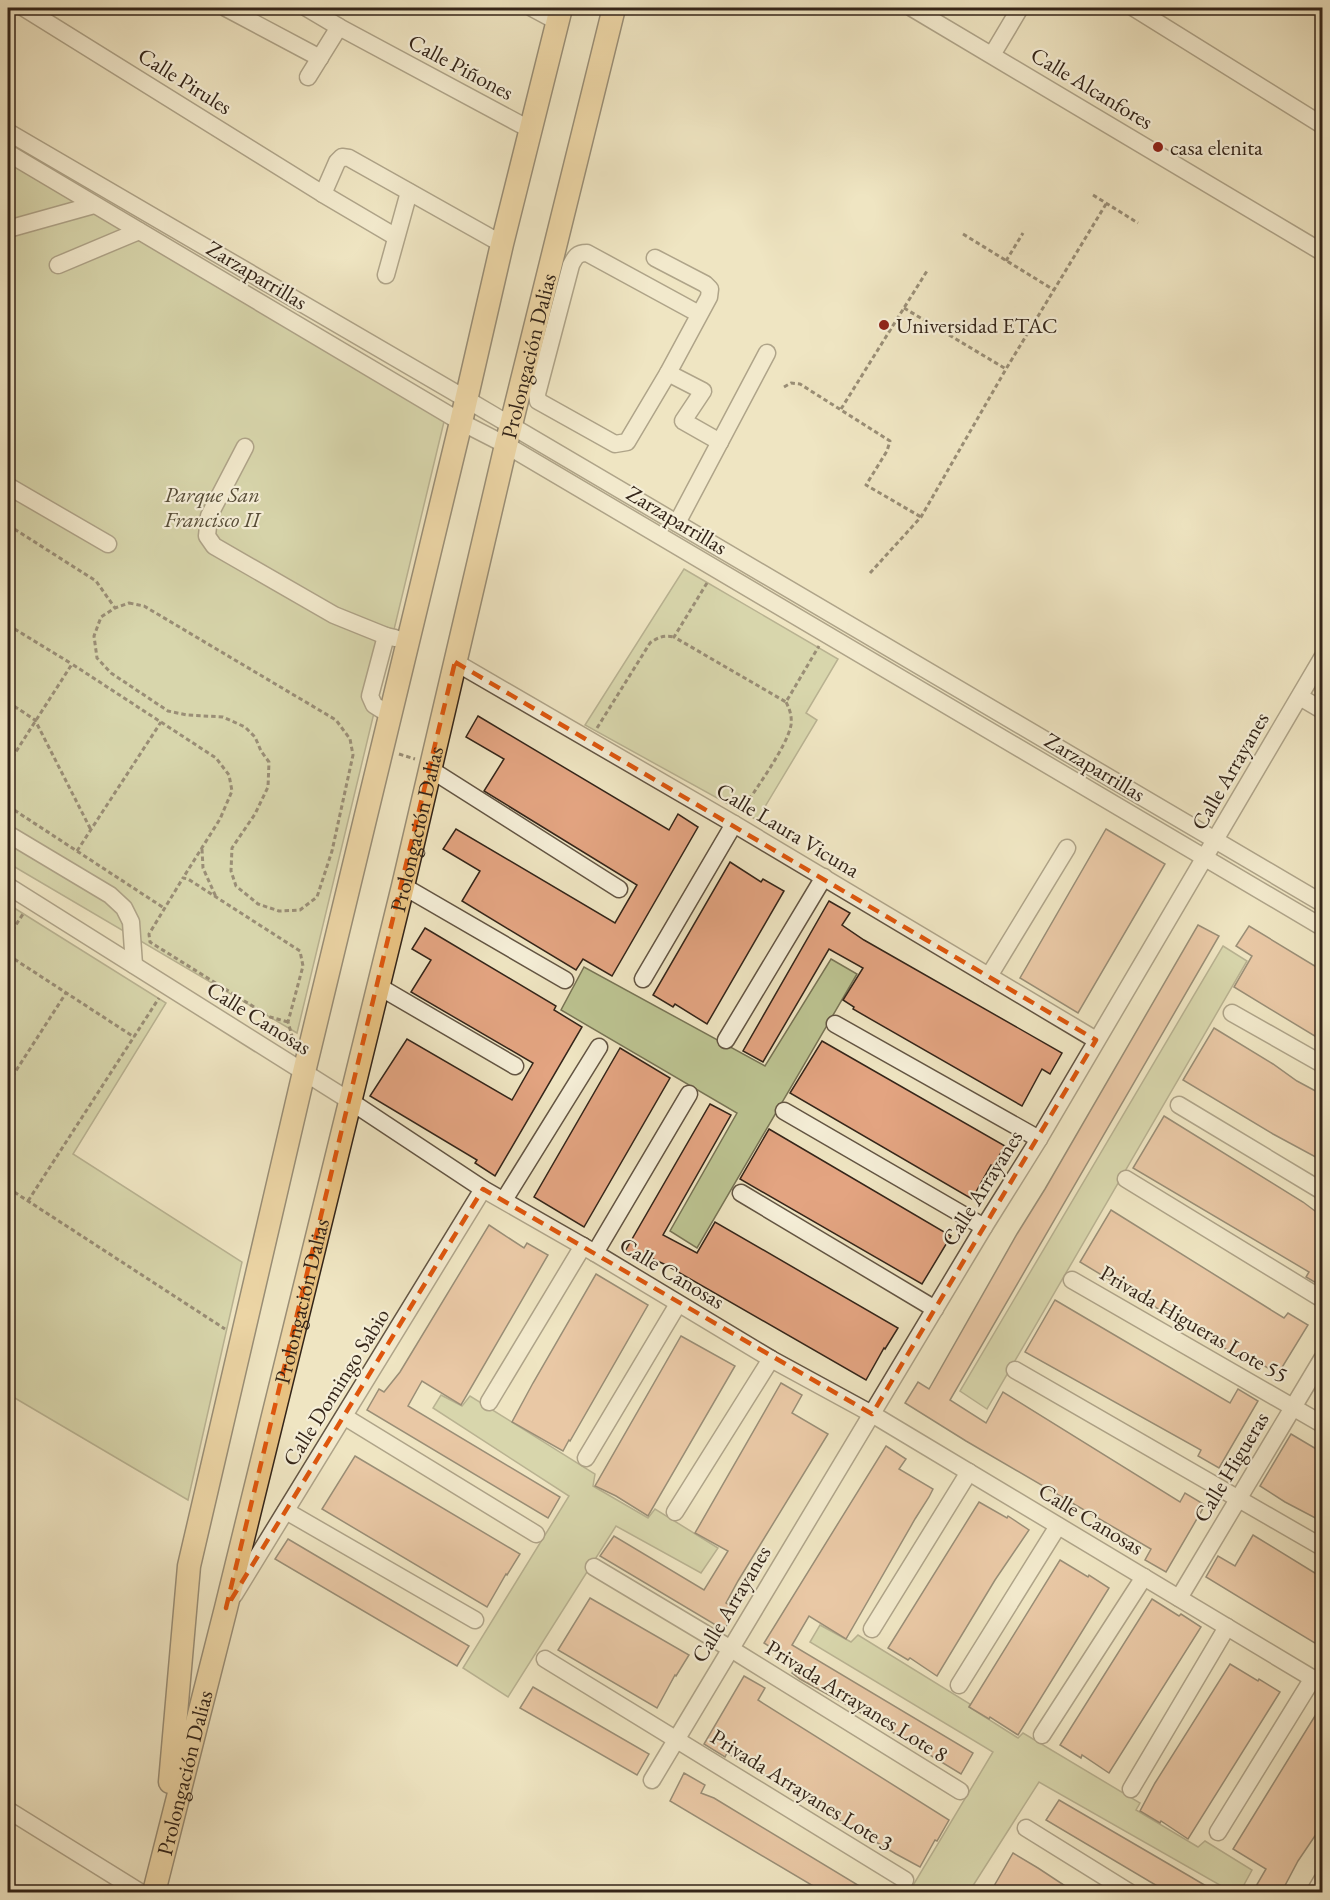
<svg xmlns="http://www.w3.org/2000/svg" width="1330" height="1900" font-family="'EB Garamond',serif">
	<rect width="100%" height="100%" fill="#efe5c2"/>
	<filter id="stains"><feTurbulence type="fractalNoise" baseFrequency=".00333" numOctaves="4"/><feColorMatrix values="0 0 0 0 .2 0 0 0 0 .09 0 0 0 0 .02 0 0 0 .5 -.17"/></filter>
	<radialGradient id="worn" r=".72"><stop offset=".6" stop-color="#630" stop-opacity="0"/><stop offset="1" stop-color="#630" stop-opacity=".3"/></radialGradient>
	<g fill="#bcc391" stroke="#787455" stroke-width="1.5">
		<path d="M8 155 448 405 297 1033 8 863Z"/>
		<path d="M684 569 838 659 806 713 817 720 757 820 585 725Z"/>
		<path d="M11 906 166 1003 73 1154 242 1262 188 1500 8 1394V912Z"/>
		<path d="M1223 946 1247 961 987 1409 960 1391Z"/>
		<path d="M831 959 857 974 697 1248 670 1231 737 1113 561 1010 584 967 765 1066Z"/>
		<path d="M441 1395 462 1406 470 1396 595 1474 593 1486 648 1518 655 1509 718 1548 701 1573 616 1526 508 1697 463 1668 569 1496 433 1408Z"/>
		<path d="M820 1625 851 1642 858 1635 970 1704 969 1707 1018 1738 1023 1733 1140 1803 1136 1810 1198 1847 1205 1841 1252 1870 1240 1892H1232L1039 1782 969 1892H909L993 1752 810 1642Z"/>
	</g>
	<g fill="#e3a481" stroke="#342519" stroke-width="1.5">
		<path d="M478 716 669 830 678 814 698 827 612 976 583 959 576 970 462 901 480 871 443 849 456 829 615 923 637 885 484 791 504 759 466 737Z"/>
		<path d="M1106 829 1165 864 1078 1013 1020 978Z"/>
		<path d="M730 862 761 882 763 879 784 891 707 1024 675 1004 673 1007 653 995Z"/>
		<path d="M829 901 850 913 842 925 864 940 1062 1053 1050 1074 1042 1069 1022 1106 853 1009 854 1007 843 1000 863 968 829 949 763 1062 743 1051Z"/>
		<path d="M1198 925 1219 936 950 1400 986 1423 1003 1392 1180 1502 1185 1493 1205 1505 1166 1572 1145 1560 1151 1549 966 1441 905 1403 918 1382 929 1389 1017 1234 1045 1189Z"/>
		<path d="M1249 926 1323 971V1030L1318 1038 1234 987 1252 956 1236 946Z"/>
		<path d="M425 928 556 1006 554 1010 582 1027 495 1176 475 1163 477 1160 370 1096 407 1039 512 1100 533 1063 411 992 431 960 412 949Z"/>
		<path d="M1214 1028 1273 1064 1297 1081 1323 1095V1161L1273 1134 1183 1080Z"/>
		<path d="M822 1041 1005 1146 993 1166 991 1165 972 1199 790 1093Z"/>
		<path d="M620 1048 670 1078 584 1227 534 1197Z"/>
		<path d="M710 1104 731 1115 663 1235 697 1253 715 1222 898 1328 885 1349 884 1348 866 1380 666 1265 649 1257 645 1265 624 1253Z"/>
		<path d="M1164 1116 1303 1202 1323 1217V1287L1306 1277 1309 1272 1133 1168Z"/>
		<path d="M769 1129 951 1236 922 1284 740 1179Z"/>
		<path d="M1111 1210 1284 1318 1288 1313 1308 1325 1278 1374 1246 1355 1244 1359 1220 1346 1080 1262Z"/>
		<path d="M489 1225 524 1248 527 1243 548 1255 461 1405 422 1381 408 1406 560 1497 548 1518 367 1410 379 1389 384 1392 400 1372Z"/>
		<path d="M596 1274 648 1305 570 1441 569 1440 563 1451 512 1422 533 1383Z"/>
		<path d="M1055 1300 1230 1403 1238 1389 1258 1401 1219 1468 1198 1456 1201 1450 1025 1352Z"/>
		<path d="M681 1336 735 1366 648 1516 616 1496 595 1486Z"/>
		<path d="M781 1383 802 1395 792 1413 828 1434 738 1581 726 1603 736 1609 724 1630 600 1556 614 1536 704 1590 728 1551 695 1533Z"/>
		<path d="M1291 1434 1323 1453V1522L1285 1502 1260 1486Z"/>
		<path d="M886 1446 906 1459 899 1469 933 1489 929 1497 915 1519 846 1639 809 1616 792 1645 973 1753 961 1774 856 1710 800 1679 792 1673 797 1664 764 1643Z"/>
		<path d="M355 1456 520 1554 507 1575 506 1574 487 1607 322 1509Z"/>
		<path d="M979 1502 1007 1518 1008 1516 1029 1530 995 1580 937 1676 910 1658 908 1660 888 1648Z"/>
		<path d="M1253 1535 1323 1578V1648L1206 1577 1218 1556 1235 1566Z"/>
		<path d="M288 1539 469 1646 457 1666 275 1559Z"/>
		<path d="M1060 1560 1088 1577 1089 1575 1109 1588 1018 1735 990 1717 989 1719 969 1707Z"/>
		<path d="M590 1598 689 1655 676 1676 675 1675 657 1708 558 1650Z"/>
		<path d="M1152 1599 1179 1616 1181 1614 1201 1627 1109 1773 1082 1755 1081 1758 1060 1745Z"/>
		<path d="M1230 1664 1258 1681 1259 1679 1280 1692 1188 1839 1161 1821 1160 1823 1140 1811 1155 1783Z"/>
		<path d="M744 1676 765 1688 758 1700 949 1820 937 1841 935 1840 920 1867 896 1854 727 1753 725 1757 704 1744Z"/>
		<path d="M533 1687 649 1754 637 1775 520 1708Z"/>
		<path d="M1323 1703V1824L1298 1861 1281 1893H1252L1266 1869 1233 1849Z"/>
		<path d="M684 1773 705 1785 701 1793 714 1798 871 1893H825L670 1801Z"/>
		<path d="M1059 1800 1191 1877 1218 1893H1169L1046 1820Z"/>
		<path d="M1013 1853 1038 1868 1076 1893H990Z"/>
	</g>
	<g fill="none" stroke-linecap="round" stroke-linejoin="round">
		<defs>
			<g id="minor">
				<path d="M24 8 323 194 396 237"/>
				<path d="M226 8 320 58"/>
				<path d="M307 8 339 27 531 130"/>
				<path d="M532 8 558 22"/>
				<path d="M912 8 1322 252"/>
				<path d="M1134 8 1322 125"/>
				<path d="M992 55 1020 8"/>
				<path d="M308 77 339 27"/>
				<path d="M8 132 466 399 1322 903"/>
				<path d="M8 153 461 422 506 445 1322 927"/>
				<path d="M323 194 337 162 342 157 349 158 502 244"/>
				<path d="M8 229 94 205"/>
				<path d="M655 258 705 284 710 289 709 297 668 373 627 442 615 444 538 401 537 394 571 265C575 257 577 253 587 253L699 314"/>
				<path d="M58 265 139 231"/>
				<path d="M386 275 409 192"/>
				<path d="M668 373 703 391 683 421 720 442"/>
				<path d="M245 447 209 516 207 536 214 546 334 615 386 636"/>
				<path d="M8 486 108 544"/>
				<path d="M677 523 767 353"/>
				<path d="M455 662 734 824 1096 1040"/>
				<path d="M1300 697 1322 710"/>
				<path d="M390 715 374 705 370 696 386 636 395 638"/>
				<path d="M430 769 619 889"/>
				<path d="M8 834 110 895 124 908 131 922 134 965"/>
				<path d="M8 886 350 1101 483 1189 595 1253 771 1359 872 1414 1322 1684"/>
				<path d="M403 886 565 980"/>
				<path d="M989 976 1067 848"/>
				<path d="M643 979 734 824"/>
				<path d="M378 986 515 1066"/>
				<path d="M1232 1013 1322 1064"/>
				<path d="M835 1024 1039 1139"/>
				<path d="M726 1040 824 877"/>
				<path d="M1179 1105 1322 1191"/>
				<path d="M784 1111 984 1227"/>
				<path d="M1126 1179 1322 1299"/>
				<path d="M741 1193 935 1309"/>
				<path d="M504 1200 599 1047"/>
				<path d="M595 1253 689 1094"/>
				<path d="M1072 1280 1322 1424"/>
				<path d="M1015 1370 1322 1547"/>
				<path d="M489 1402 583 1246"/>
				<path d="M345 1417 536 1534"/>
				<path d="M586 1458 678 1304"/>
				<path d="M286 1511 475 1620"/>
				<path d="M675 1512 771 1359"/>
				<path d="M594 1567 731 1649 960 1791"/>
				<path d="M234 1595 483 1189"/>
				<path d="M1179 1598 1322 1359"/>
				<path d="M872 1629 969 1472"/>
				<path d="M545 1659 905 1880"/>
				<path d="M959 1685 1058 1526"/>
				<path d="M1042 1735 1144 1577"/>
				<path d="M652 1780 984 1227 1039 1139 1322 658"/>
				<path d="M1131 1789 1227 1627"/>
				<path d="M8 1810 140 1892"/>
				<path d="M1026 1828 1129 1892"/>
				<path d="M1218 1832 1313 1678"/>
				<path d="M1315 1892 1322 1880"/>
			</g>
			<g id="major">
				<path d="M170 1782 189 1566 304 1072 461 422 502 244 561 8"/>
				<path id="s1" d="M154 1892 226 1608 403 886 506 445 614 8"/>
			</g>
		</defs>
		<use href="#minor" stroke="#635543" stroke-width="19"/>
		<use href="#major" stroke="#342519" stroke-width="25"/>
		<g stroke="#342519" stroke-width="3" stroke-dasharray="4.5 3" stroke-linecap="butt">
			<path d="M1093 195 1138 223"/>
			<path d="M963 234 1054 290"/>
			<path d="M1006 261 1023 233"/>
			<path d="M904 308 1006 369"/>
			<path d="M784 387 791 383 800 384 890 441 887 451 866 485 921 517"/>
			<path d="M841 409 927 271"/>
			<path d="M8 525 96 581 115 608"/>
			<path d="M870 573 921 517 1006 369 1106 204"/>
			<path d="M707 583 674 637 786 702 819 646"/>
			<path d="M129 603 144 606 336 720 350 739 353 755 332 851 317 897 300 910 279 911 258 904 236 886 231 871 232 848 255 814 268 787 269 762 261 751 255 737 245 727 223 717 187 715 168 711 111 673 97 658 94 636 101 617 115 608Z"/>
			<path d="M8 625 72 664"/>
			<path d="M8 702 35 720 91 830"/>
			<path d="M597 728 650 643C658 637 664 635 674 637"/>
			<path d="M399 754 415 759"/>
			<path d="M8 764 72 664 216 758 229 775 232 791 220 819 183 878"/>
			<path d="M8 806 164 908"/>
			<path d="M741 812C754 791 787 747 791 725 792 716 790 710 786 702"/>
			<path d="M202 849 203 868 216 897"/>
			<path d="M77 851 161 722"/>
			<path d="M8 937 23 914"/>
			<path d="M8 955 134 1037"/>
			<path d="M288 1022 270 1017 150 942 149 934 183 878 188 879 300 951 303 966 288 1022 292 1036"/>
			<path d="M8 1083 66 993"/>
			<path d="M8 1188 225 1329"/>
			<path d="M28 1201 159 998"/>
		</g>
		<use href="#minor" stroke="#f5eed7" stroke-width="16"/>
		<use href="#major" stroke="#e8c281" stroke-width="22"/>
	</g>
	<path d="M0 0H1330V1900H0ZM455 662 1096 1040 872 1414 483 1189 226 1608Z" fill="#efe5c2" fill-opacity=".55" fill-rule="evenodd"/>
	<path fill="none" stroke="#df560d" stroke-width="4.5" stroke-dasharray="12 8" stroke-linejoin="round" d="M455 662 1096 1040 872 1414 483 1189 226 1608Z"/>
	<g fill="#8f2418" stroke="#f5eed7" stroke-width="2">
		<circle cx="1158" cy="147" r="6"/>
		<circle cx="884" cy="325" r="6"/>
	</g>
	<g text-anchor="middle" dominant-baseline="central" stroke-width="4.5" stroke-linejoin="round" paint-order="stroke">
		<g font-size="22" fill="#342519" stroke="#f5eed7">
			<text transform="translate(461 67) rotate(28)">Calle Piñones</text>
			<text transform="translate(185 81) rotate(32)">Calle Pirules</text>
			<text transform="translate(1092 88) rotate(31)">Calle Alcanfores</text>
			<text transform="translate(257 275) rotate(31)">Zarzaparrillas</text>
			<text stroke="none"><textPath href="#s1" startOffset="1581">Prolongación Dalias</textPath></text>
			<text transform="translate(677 520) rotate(31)">Zarzaparrillas</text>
			<text transform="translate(1095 767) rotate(31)">Zarzaparrillas</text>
			<text transform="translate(1230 771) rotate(-60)">Calle Arrayanes</text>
			<text stroke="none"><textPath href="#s1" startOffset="1095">Prolongación Dalias</textPath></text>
			<text transform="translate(788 830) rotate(31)">Calle Laura Vicuna</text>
			<text transform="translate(259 1018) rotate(32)">Calle Canosas</text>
			<text transform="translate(982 1188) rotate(-58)">Calle Arrayanes</text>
			<text transform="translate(672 1273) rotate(31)">Calle Canosas</text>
			<text stroke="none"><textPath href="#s1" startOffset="609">Prolongación Dalias</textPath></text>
			<text transform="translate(1194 1324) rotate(30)">Privada Higueras Lote 55</text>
			<text transform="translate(336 1387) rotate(-58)">Calle Domingo Sabio</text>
			<text transform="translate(1231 1467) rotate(-59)">Calle Higueras</text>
			<text transform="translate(1091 1519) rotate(31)">Calle Canosas</text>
			<text transform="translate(731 1604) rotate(-59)">Calle Arrayanes</text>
			<text transform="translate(857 1701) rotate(32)">Privada Arrayanes Lote 8</text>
			<text stroke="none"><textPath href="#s1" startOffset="123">Prolongación Dalias</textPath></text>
			<text transform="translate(802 1790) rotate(32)">Privada Arrayanes Lote 3</text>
		</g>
		<g font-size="22" fill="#342519" stroke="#f5eed7" text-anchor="start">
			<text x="1170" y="147">casa elenita</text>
			<text x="896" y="325">Universidad ETAC</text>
		</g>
		<g font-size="22" font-style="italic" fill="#564c37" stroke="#f5eed7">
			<text x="212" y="494">Parque San<tspan x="212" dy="25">Francisco II</tspan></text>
		</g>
	</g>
	<rect width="1330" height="1900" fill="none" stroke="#efe5c2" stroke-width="30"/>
	<rect x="9" y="9" width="1312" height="1882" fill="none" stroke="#342519" stroke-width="3"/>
	<rect x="15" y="15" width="1300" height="1870" fill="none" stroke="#342519" stroke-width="1.5"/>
	<rect width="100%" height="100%" filter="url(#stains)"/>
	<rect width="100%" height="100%" fill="url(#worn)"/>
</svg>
